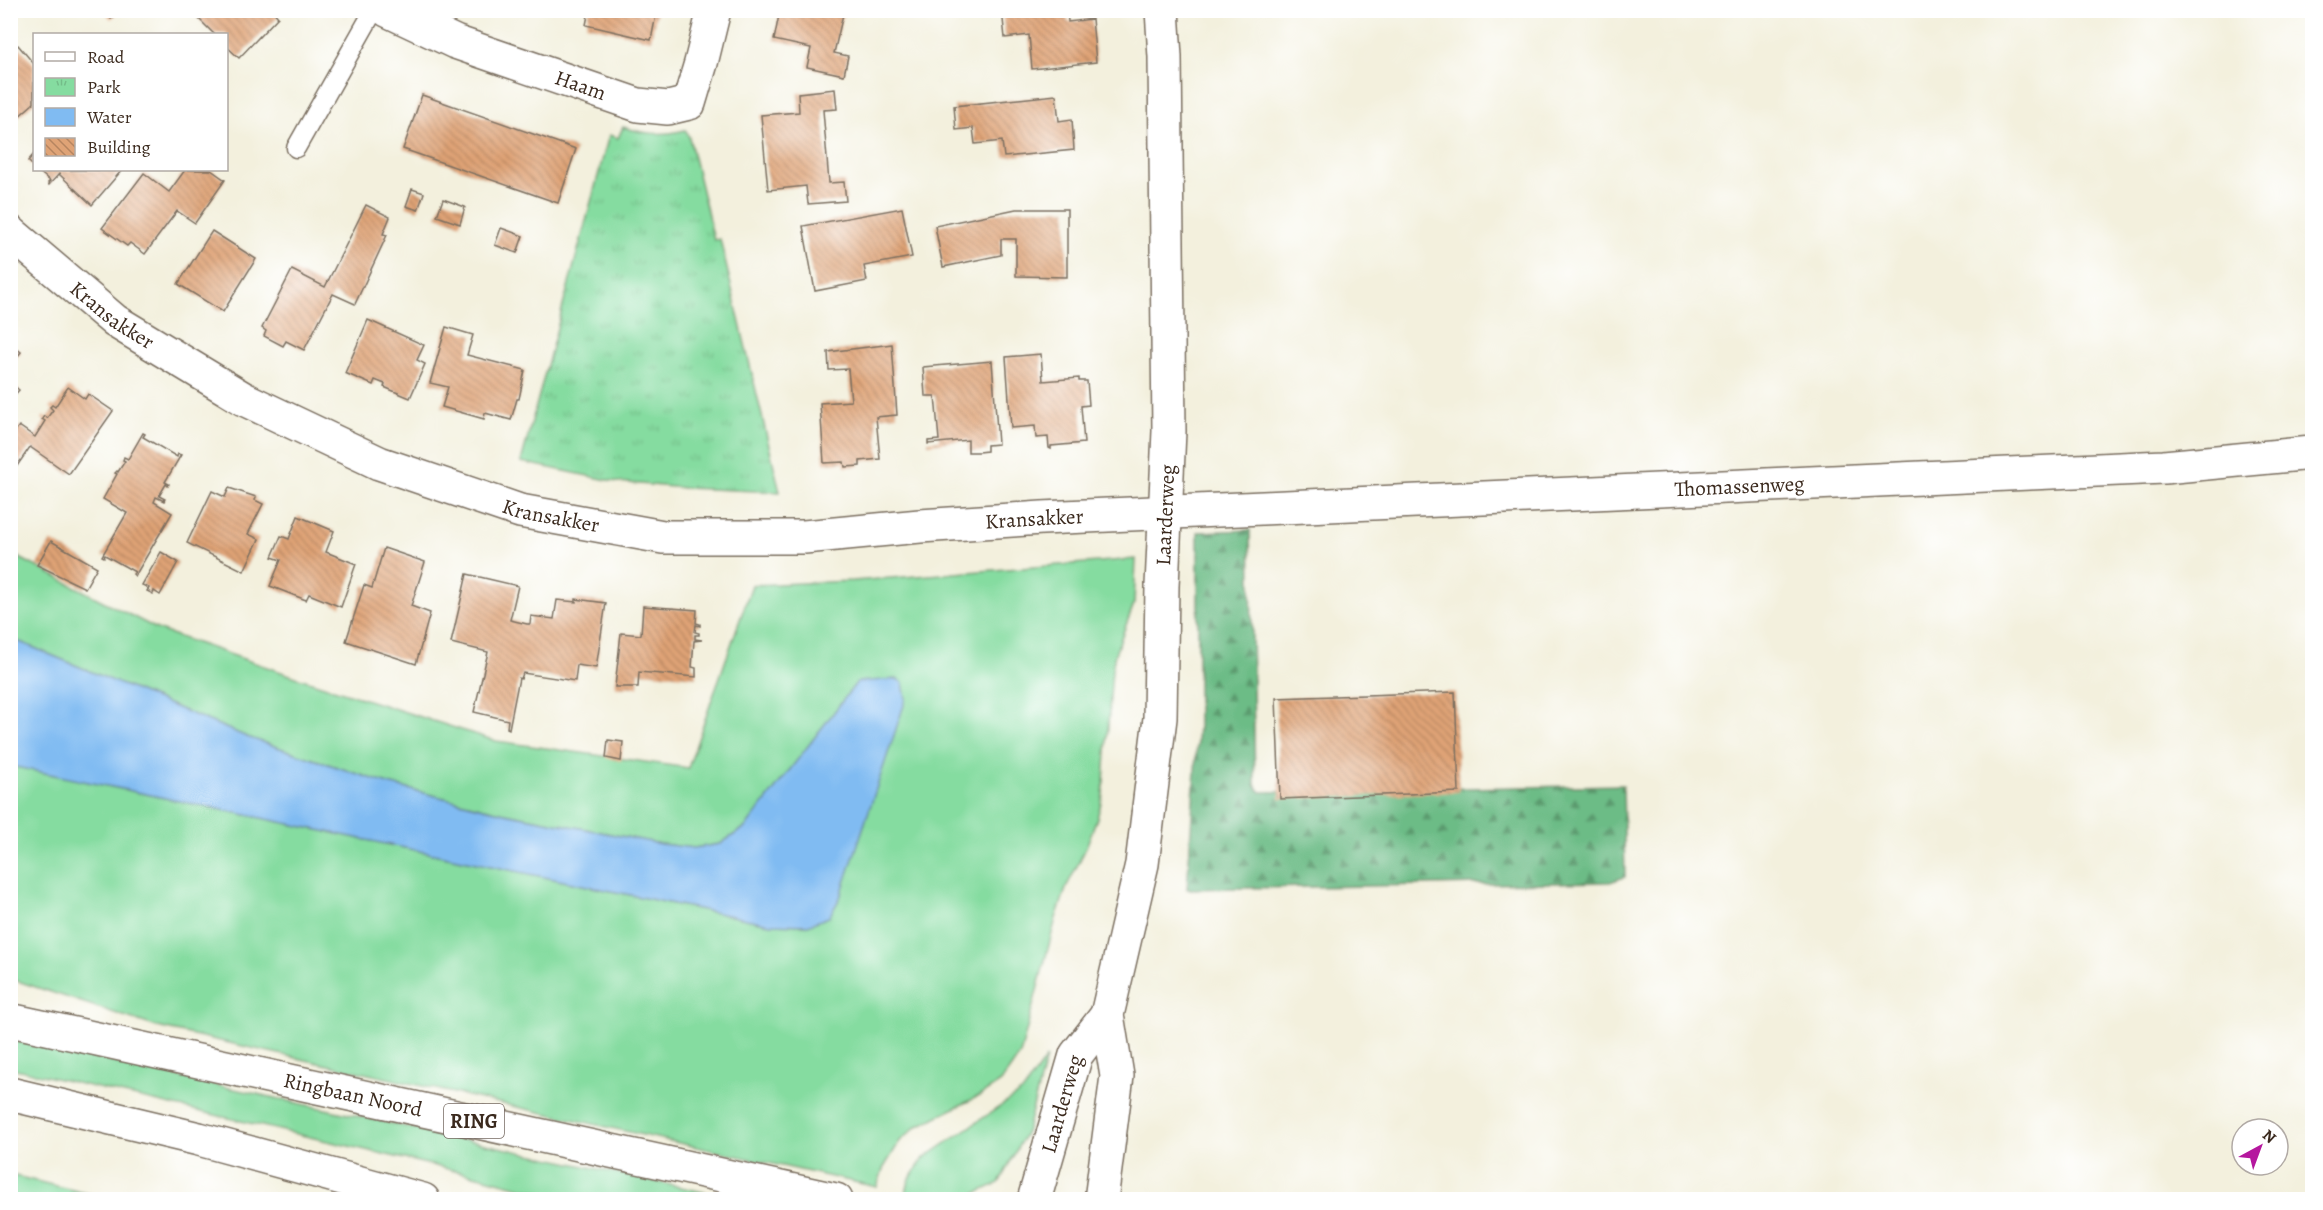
<svg xmlns="http://www.w3.org/2000/svg" width="2323" height="1210" font-family="Alegreya,serif">
	<defs>
		<pattern id="forest-firs" width="22" height="20" patternUnits="userSpaceOnUse" patternTransform="scale(1.5)"><rect width="22" height="20" fill="#6cbc86"/><path d="M5 1l3.5 6h-7zM16 11l3.5 6h-7z" fill="#5a996d"/></pattern>
		<pattern id="park-tufts" width="24" height="20" patternUnits="userSpaceOnUse" patternTransform="scale(1.5)"><rect width="24" height="20" fill="#85dca0"/><path d="M3 7l-1-3M5 7V3M7 7l1-3M15 17l-1-3M17 17v-4M19 17l1-3" fill="none" stroke="#74bd89"/></pattern>
		<pattern id="building-back-hatch" width="6" height="6" patternUnits="userSpaceOnUse" patternTransform="scale(1.5)"><rect width="6" height="6" fill="#dfa376"/><path d="M-1 5l2 2M0 0l6 6M5-1l2 2" fill="none" stroke="#b68560"/></pattern>
	</defs>
	<rect width="100%" height="100%" fill="#fff"/>
	<filter id="ink" filterUnits="userSpaceOnUse"><feTurbulence type="fractalNoise" baseFrequency=".0167" numOctaves="2"/><feDisplacementMap in="SourceGraphic" scale="12" xChannelSelector="R" yChannelSelector="G"/><feConvolveMatrix kernelMatrix="1 2 1 2 8 2 1 2 1" color-interpolation-filters="sRGB"/></filter>
	<filter id="wash" filterUnits="userSpaceOnUse"><feTurbulence type="fractalNoise" baseFrequency=".008" numOctaves="4" result="noise"/><feDisplacementMap in="SourceGraphic" scale="24" xChannelSelector="R" yChannelSelector="G"/><feGaussianBlur stdDeviation="1.35" result="paint"/><feColorMatrix in="noise" values="0 0 0 0 0 0 0 0 0 0 0 0 0 0 0 0 0 1.4 0 .05"/><feComposite in="paint" operator="in"/></filter>
	<g filter="url(#wash)">
		<rect width="100%" height="100%" fill="#f3f0dd"/>
		<g fill="#85dca0" stroke="#60835f" stroke-width="1.5">
			<path d="M10 553 159 630 299 678 496 741 688 768 752 585 853 581 1136 559 1134 604 1115 654 1112 670 1103 795 1097 818 1085 850 1067 886 1056 918 1020 1055 1001 1082 981 1095 916 1127 900 1141 883 1169 877 1187 157 1027 11 979V766L770 924 808 925 858 682 746 827 720 844 694 848 661 844 500 812 388 784 247 737 20 642 11 640Z"/>
			<path d="M11 1040 735 1199H565L474 1175 11 1068Z"/>
			<path d="M1046 1058 1027 1130 999 1183 972 1195 951 1199 905 1198 909 1180 923 1159 1024 1090Z"/>
			<path d="M11 1175 110 1199H11Z"/>
		</g>
		<path fill="url(#forest-firs)" stroke="#547352" stroke-width="1.5" d="M1250 530 1255 785 1261 792 1623 785 1625 877 1610 882 1187 889 1198 725V532Z"/>
		<path fill="url(#park-tufts)" stroke="#60835f" stroke-width="1.5" d="M623 127C645 134 662 136 685 130L689 137 714 240 720 239 780 492 684 488 617 482 521 462 609 135 618 138Z"/>
		<path fill="#80bbf2" stroke="#5e7288" stroke-width="1.5" d="M11 640 20 642 247 737 388 784 500 812 661 844 694 848 720 844 746 827 857 682 897 679 903 683 906 699 840 898 829 917 808 925 770 924 11 766Z"/>
		<g id="blocks">
			<g fill="url(#building-back-hatch)">
				<path d="M104 10H121L111 19Z"/>
				<path d="M190 10H272L278 17 239 58 226 46V34H214Z"/>
				<path d="M589 10H657L651 40 586 25Z"/>
				<path d="M780 10H844L834 53 848 56 844 75 807 67 811 48 774 40Z"/>
				<path d="M1002 10H1067L1068 22 1092 19 1096 62 1032 69 1029 35 1005 38Z"/>
				<path d="M18 45 34 64V103L10 124V52Z"/>
				<path d="M835 89 837 109 823 110 829 183 844 182 846 201 808 204 806 186 768 190 761 115 799 112 798 93Z"/>
				<path d="M422 95 576 149 558 203 403 149Z"/>
				<path d="M1056 95 1059 121 1072 119 1074 150 1004 157 1002 141 975 144 973 128 956 130 954 106Z"/>
				<path d="M34 154V167L28 161Z"/>
				<path d="M37 170H122L92 205 59 174 49 185 48 183 50 181Z"/>
				<path d="M185 170H211L225 180 195 223 177 211 145 254 130 243 127 246 102 228 144 173 169 192Z"/>
				<path d="M412 189 424 193 418 210 406 206Z"/>
				<path d="M443 199 465 207 460 224 437 216Z"/>
				<path d="M366 205 390 217 383 234 387 235 355 304 333 294 304 350 286 341 283 346 264 336 266 331 262 328 292 270 325 287Z"/>
				<path d="M902 208 912 257 864 266 867 281 815 291 803 226Z"/>
				<path d="M1016 209H1067V277L1016 276V239H1001V255L943 267 935 226Z"/>
				<path d="M501 228 523 236 517 253 495 245Z"/>
				<path d="M212 231 256 259 223 312 178 284Z"/>
				<path d="M368 320 424 345 417 360 425 364 410 398 384 387 385 384 375 380 373 385 345 373Z"/>
				<path d="M446 327 473 335 467 355 525 370 519 399H517L511 420 485 413 484 419 442 407 448 387 430 383Z"/>
				<path d="M10 343 21 352 10 365Z"/>
				<path d="M892 344 897 415 876 417 880 459 860 461V466L845 467 844 462 824 463 820 403 851 401 848 369 829 370 828 352Z"/>
				<path d="M1041 354 1043 381 1079 378V381H1087L1089 405 1081 406 1084 443 1051 446V449L1049 448 1048 437 1036 438 1035 426 1011 428 1006 357Z"/>
				<path d="M992 361 998 444 987 445V451L978 452H968V440L928 444V441L939 440 935 396H925L923 367Z"/>
				<path d="M10 382 19 390 10 400Z"/>
				<path d="M68 387 85 399 88 394 113 411 69 474 30 447 15 469 10 465V438L19 426 35 437 45 421 42 419 44 416 47 418 53 410 50 407 52 405 55 407Z"/>
				<path d="M143 433 145 434 143 437 177 457 178 454 181 455 165 482 169 484 168 486 166 484 159 496 165 499 164 501 156 497 154 502 172 513 135 576 133 574 135 572 105 555 104 557 102 556 127 513 103 499 117 474 115 473 117 471 118 472 125 461 123 460 124 457 128 459Z"/>
				<path d="M229 488 256 497 255 500 263 504 248 534 259 539 244 571 187 543 212 491 225 497Z"/>
				<path d="M298 516 334 531 326 552 356 564 341 607 309 594 306 600 270 586 281 560 272 557 281 536 289 539Z"/>
				<path d="M51 541 97 567 85 588 37 565Z"/>
				<path d="M384 548 425 562 411 606 430 613 416 664 346 641 364 585 372 588Z"/>
				<path d="M161 552 178 562 160 595 154 591 153 594 147 591 149 588 142 585Z"/>
				<path d="M467 574 518 586 510 620 527 624H530L531 616 554 619 557 600 576 602V599L606 603 596 668 577 665 575 681 523 673 521 679 519 678 509 729 507 728 508 720 474 712 488 652 451 643Z"/>
				<path d="M643 606 697 610 696 623 700 624V626L696 625 695 632 699 633V635H695V639L702 640 694 641 692 667 696 668V677L639 672 638 687H615L621 633 641 635Z"/>
				<path d="M1455 692 1459 792 1280 799 1276 698Z"/>
				<path d="M608 740 623 742 621 761 606 758Z"/>
			</g>
		</g>
	</g>
	<g filter="url(#ink)">
		<use href="#blocks" fill-opacity="0" stroke="#7b6f61" stroke-width="1.5"/>
		<g fill="none" stroke-linecap="round" stroke-linejoin="round">
			<defs>
				<path id="lane" d="M296 148 374 10"/>
				<g id="street">
					<path id="s1" d="M387 10 455 42 638 105 668 108 689 103 701 63 714 10"/>
					<path id="s2" d="M10 232 115 321 244 399 379 463 520 511 663 537H804L920 526 1042 518 2164 467 2312 453"/>
				</g>
				<g id="secondary">
					<path id="s3" d="M1034 1200 1076 1055 1107 1015"/>
					<path id="s4" d="M1101 1200 1117 1076 1107 1015 1142 864 1160 718 1162 586 1169 431 1165 57 1162 10"/>
				</g>
				<g id="primary">
					<path id="s5" d="M10 1020 836 1200"/>
					<path d="M10 1094 199 1139 423 1200"/>
				</g>
			</defs>
			<use href="#lane" stroke="#7b6f61" stroke-width="21"/>
			<use href="#street" stroke="#7b6f61" stroke-width="36"/>
			<use href="#secondary" stroke="#7b6f61" stroke-width="36"/>
			<use href="#primary" stroke="#7b6f61" stroke-width="36"/>
			<use href="#lane" stroke="#fff" stroke-width="18"/>
			<use href="#street" stroke="#fff" stroke-width="33"/>
			<use href="#secondary" stroke="#fff" stroke-width="33"/>
			<use href="#primary" stroke="#fff" stroke-width="33"/>
		</g>
	</g>
	<g text-anchor="middle" dominant-baseline="central" stroke-width="6" stroke-linejoin="round" paint-order="stroke">
		<rect fill="#fff" stroke="#766a62" stroke-width="1.5" x="444" y="1104" width="60" height="34" rx="4.5"/>
		<g font-size="20" font-weight="bold" fill="#3b2a1e">
			<text x="474" y="1121">RING</text>
		</g>
		<g font-size="21" fill="#3b2a1e" stroke="#fff">
			<text stroke="none"><textPath href="#s1" startOffset="208">Haam</textPath></text>
			<text stroke="none"><textPath href="#s2" startOffset="132">Kransakker</textPath></text>
			<text stroke="none"><textPath href="#s2" startOffset="1810">Thomassenweg</textPath></text>
			<text stroke="none"><textPath href="#s2" startOffset="618">Kransakker</textPath></text>
			<text stroke="none"><textPath href="#s4" startOffset="692">Laarderweg</textPath></text>
			<text stroke="none"><textPath href="#s2" startOffset="1104">Kransakker</textPath></text>
			<text stroke="none"><textPath href="#s5" startOffset="351">Ringbaan Noord</textPath></text>
			<text stroke="none"><textPath href="#s3" startOffset="100">Laarderweg</textPath></text>
		</g>
	</g>
	<rect width="2323" height="1210" fill="none" stroke="#fff" stroke-width="36"/>
	<rect x="33" y="33" width="195" height="138" fill="#ffffff" stroke="#b1aaa5" stroke-width="1.5"/>
	<rect x="45" y="52" width="30" height="9" fill="#ffffff" stroke="#b1aaa5" stroke-width="1.5"/>
	<text x="87" y="63" font-size="18" fill="#3b2a1e">Road</text>
	<rect x="45" y="78" width="30" height="18" fill="url(#park-tufts)" stroke="#b1aaa5" stroke-width="1.5"/>
	<text x="87" y="93" font-size="18" fill="#3b2a1e">Park</text>
	<rect x="45" y="108" width="30" height="18" fill="#80bbf2" stroke="#b1aaa5" stroke-width="1.5"/>
	<text x="87" y="123" font-size="18" fill="#3b2a1e">Water</text>
	<rect x="45" y="138" width="30" height="18" fill="url(#building-back-hatch)" stroke="#b1aaa5" stroke-width="1.5"/>
	<text x="87" y="153" font-size="18" fill="#3b2a1e">Building</text>
	<g transform="translate(2260 1147) rotate(41)"><circle r="28" fill="#ffffff" stroke="#b1aaa5" stroke-width="1.5"/>
	<path d="M0-4.5L10 22L0 15L-10 22Z" fill="#b5179e"/>
	<text y="-9" font-size="16" font-weight="bold" text-anchor="middle" fill="#3b2a1e">N</text>
	</g>
</svg>
